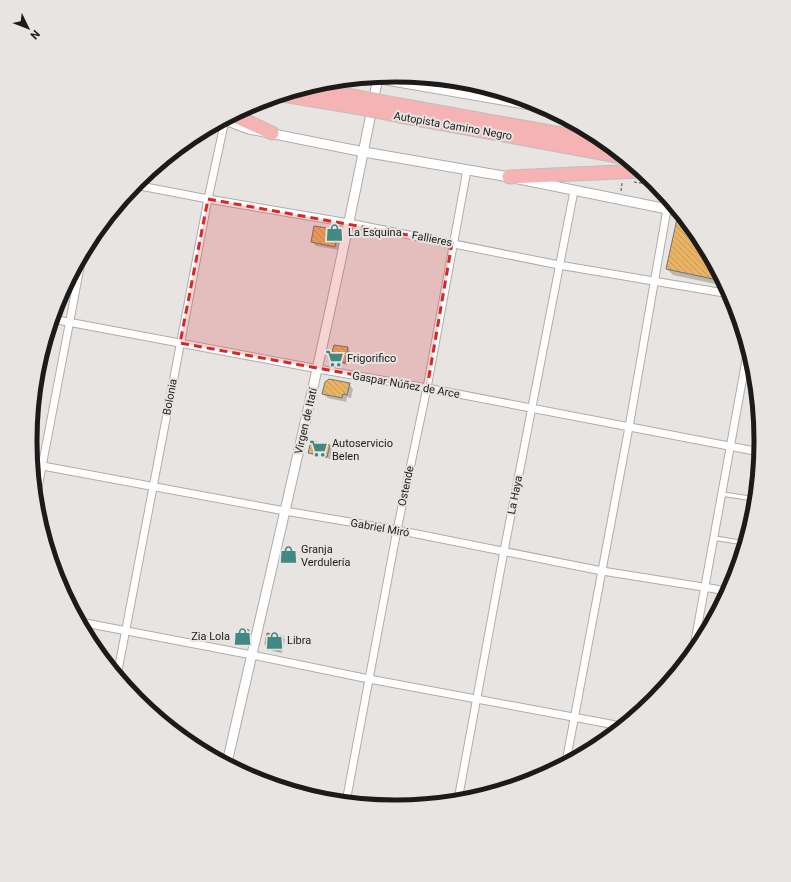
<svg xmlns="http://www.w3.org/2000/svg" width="791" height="882" font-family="Roboto,sans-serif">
	<defs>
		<pattern id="building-back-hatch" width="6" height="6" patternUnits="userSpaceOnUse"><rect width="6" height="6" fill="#e9b364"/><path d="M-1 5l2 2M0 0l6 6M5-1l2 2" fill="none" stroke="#c79956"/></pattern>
	</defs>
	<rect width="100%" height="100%" fill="#e8e4e2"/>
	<g fill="#0003">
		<path d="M678 220 687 222 700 238 725 286 673 275 667 269Z"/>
		<path d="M334 230 342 238 339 250 316 246 312 242Z"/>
		<path d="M348 348 350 351 347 365 339 363 336 360Z"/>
		<path d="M349 384 353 389 351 398 347 397 346 402 328 398 323 394Z"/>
		<path d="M330 446 332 449 330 459 312 455 310 452Z"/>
		<path d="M241 629 249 631 252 634 249 644 246 646 241 645 238 642Z"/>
		<path d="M282 637 285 639 282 653 272 651 269 648Z"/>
	</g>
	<g fill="url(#building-back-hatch)" stroke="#757370">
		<path d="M677 219 685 221 700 238 722 281 666 269Z"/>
		<path d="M314 226 335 229 338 233 335 247 311 242Z"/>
		<path d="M334 345 348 347 345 363 335 361 331 356Z"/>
		<path d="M329 379 350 383 347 395 343 394 342 398 322 394 325 382Z"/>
		<path d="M311 441 330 445 327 457 308 453Z"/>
		<path d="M241 628 249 630 247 641 243 644 237 642Z"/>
		<path d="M267 633 283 636 280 651 268 649 265 644Z"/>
	</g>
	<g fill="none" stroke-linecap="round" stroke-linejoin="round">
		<defs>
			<g id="service">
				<path d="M722 494 755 499"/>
				<path d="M714 538 745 543"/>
			</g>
			<g id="minor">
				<path d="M135 185 208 199 349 223 559 265 730 294"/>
				<path d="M52 319 318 369 427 388 760 452"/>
				<path d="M32 464 285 511 397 530 602 571 728 591"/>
				<path d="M36 498 82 257"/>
				<path d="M80 622 252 655 369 679 621 726"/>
				<path d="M693 652 748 349"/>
				<path d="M117 676 208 199 225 120"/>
				<path d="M566 762 629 427 667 209"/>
				<path d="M458 800 504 551 574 191"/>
				<path d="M346 802 397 530 427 388 467 170"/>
			</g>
			<g id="tertiary">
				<path d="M375 78 542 107"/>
				<path d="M225 120 249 129 364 152 509 177 677 211"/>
				<path d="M227 763C279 535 334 307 378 77"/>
			</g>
			<g id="motorway">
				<path d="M305 88 358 97"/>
				<path d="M283 95 355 107"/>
				<path d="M400 105 605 142"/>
				<path d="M233 115 272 133"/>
				<path d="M400 116 623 157"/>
				<path d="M509 177 640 171"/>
			</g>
		</defs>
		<use href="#service" stroke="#afacaa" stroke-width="5.5"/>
		<use href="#minor" stroke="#afacaa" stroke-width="9"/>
		<use href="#tertiary" stroke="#afacaa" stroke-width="11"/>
		<use href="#motorway" stroke="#bfbfbf" stroke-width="15"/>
		<g stroke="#807e7d" stroke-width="1.5" stroke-dasharray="3 2" stroke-linecap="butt">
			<path d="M645 181 653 182"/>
			<path d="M634 182 656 185"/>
			<path d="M621 191 622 183"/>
		</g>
		<use href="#service" stroke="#fff" stroke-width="3.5"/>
		<use href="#minor" stroke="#fff" stroke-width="7"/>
		<use href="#tertiary" stroke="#fff" stroke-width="9"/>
		<use href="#motorway" stroke="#f5b3b4" stroke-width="13"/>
		<defs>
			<g id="motorway-bridge">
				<path d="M358 97 400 105"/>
				<path d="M355 107 400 116"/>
			</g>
		</defs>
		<use href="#motorway-bridge" stroke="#bfbfbf" stroke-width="15" stroke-linecap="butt"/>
		<use href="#motorway-bridge" stroke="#f5b3b4" stroke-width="13"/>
	</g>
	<path fill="#d62828" fill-opacity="0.2" stroke="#d62828" stroke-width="3" stroke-dasharray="8 5" stroke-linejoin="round" d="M208 199 452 243 427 388 180 343Z"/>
	<defs>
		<symbol id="shop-bare" viewBox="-9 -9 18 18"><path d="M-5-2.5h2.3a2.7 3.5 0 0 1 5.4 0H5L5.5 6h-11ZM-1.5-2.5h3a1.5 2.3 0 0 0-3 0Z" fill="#428983" stroke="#e8e4e2" stroke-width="2.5" paint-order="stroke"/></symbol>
		<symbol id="supermarket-bare" viewBox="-9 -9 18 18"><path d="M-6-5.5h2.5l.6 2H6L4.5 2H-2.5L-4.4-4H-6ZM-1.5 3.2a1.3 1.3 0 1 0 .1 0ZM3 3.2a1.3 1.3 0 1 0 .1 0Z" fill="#428983" stroke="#e8e4e2" stroke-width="2.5" paint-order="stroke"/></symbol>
	</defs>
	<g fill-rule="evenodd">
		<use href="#shop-bare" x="322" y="220" width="25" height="25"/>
		<use href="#supermarket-bare" x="322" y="346" width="25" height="25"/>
		<use href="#supermarket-bare" x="306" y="436" width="25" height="25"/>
		<use href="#shop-bare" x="276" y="542" width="25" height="25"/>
		<use href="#shop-bare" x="230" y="624" width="25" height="25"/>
		<use href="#shop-bare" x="262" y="628" width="25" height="25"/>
	</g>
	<g text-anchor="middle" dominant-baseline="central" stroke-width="4" stroke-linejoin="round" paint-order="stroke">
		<g font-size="11" fill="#1c1b1a" stroke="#e8e4e2">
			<text transform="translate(453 126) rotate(10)">Autopista Camino Negro</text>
			<text transform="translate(432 239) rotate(11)">Fallieres</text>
			<text transform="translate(406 385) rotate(10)">Gaspar Núñez de Arce</text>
			<text transform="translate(170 397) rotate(-79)">Bolonia</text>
			<text transform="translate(306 421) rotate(-77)">Virgen de Itatí</text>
			<text transform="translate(406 486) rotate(-78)">Ostende</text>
			<text transform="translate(515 495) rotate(-79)">La Haya</text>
			<text transform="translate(380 528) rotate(10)">Gabriel Miró</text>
		</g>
		<g font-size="11" fill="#1c1b1a" stroke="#e8e4e2" text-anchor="start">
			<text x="348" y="232">La Esquina</text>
			<text x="347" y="358">Frigorifico</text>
			<text x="332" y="443">Autoservicio<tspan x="332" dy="13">Belen</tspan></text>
			<text x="301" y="549">Granja<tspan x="301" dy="13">Verdulería</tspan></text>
			<text x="230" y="636" text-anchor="end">Zia Lola</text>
			<text x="287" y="640">Libra</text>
		</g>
	</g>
	<path d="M0 0H791V882H0ZM395 82H396A358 358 0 0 1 754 440V442A358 358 0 0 1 396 800H395A358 358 0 0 1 37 442V440A358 358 0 0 1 395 82Z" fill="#e8e4e2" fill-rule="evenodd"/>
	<path fill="none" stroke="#1c1b1a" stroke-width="5" d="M395 82H396A358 358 0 0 1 754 440V442A358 358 0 0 1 396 800H395A358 358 0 0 1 37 442V440A358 358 0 0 1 395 82Z"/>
	<g transform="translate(28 28) rotate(133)" stroke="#e8e4e2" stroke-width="3" paint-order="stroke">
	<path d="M0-3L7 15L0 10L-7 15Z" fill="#1c1b1a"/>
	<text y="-6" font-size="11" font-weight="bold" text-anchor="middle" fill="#1c1b1a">N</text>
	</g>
</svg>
